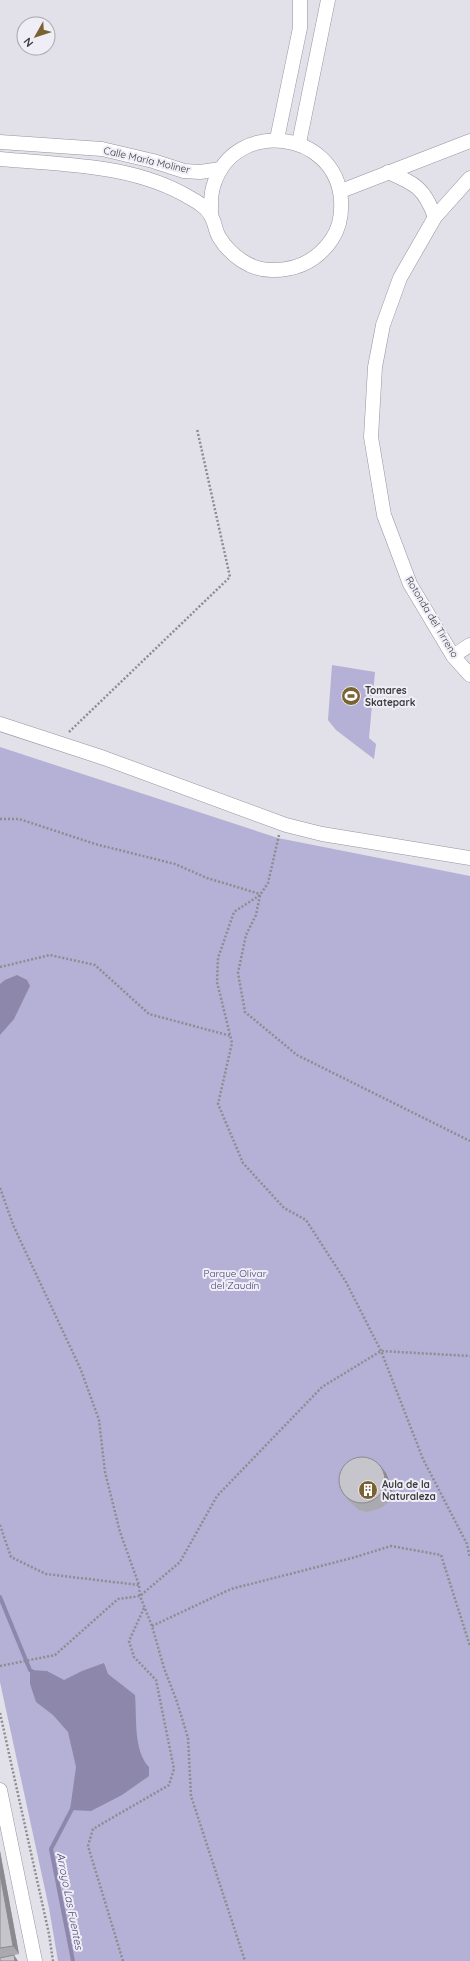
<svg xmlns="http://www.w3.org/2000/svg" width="470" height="1961" font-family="Quicksand,sans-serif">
	<rect width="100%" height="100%" fill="#e2e1e9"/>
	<g fill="#b5b0d5">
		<path d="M332 665 375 672 369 738 376 744 374 759 336 730 328 720Z"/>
		<path d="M0 747 278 838 470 876V1961H58L49 1908 0 1682Z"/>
	</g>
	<g fill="#8d87ab">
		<path d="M17 975 27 980 30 986 14 1019 0 1035V984L5 980Z"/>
		<path d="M104 1663 108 1674 135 1695C137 1717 133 1750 149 1767V1776L122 1795 91 1811 70 1810 76 1767 68 1732 53 1715 36 1702 30 1684V1670L47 1671 64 1680 82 1671Z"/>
	</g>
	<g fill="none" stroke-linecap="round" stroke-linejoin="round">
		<g stroke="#8d87ab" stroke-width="4">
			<path d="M0 1597 30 1670 33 1672"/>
			<path d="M73 1807 51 1849 73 1961"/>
		</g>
		<defs>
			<g id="minor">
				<path d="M277 139 300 28V0"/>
				<path d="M0 142 102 149 153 161 184 171 200 172 221 169"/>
				<path d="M299 143 328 0"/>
				<path d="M0 159C65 165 135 164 192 199 198 202 208 209 211 216 215 222 215 230 219 237 230 255 251 271 273 270 299 270 318 260 332 239 340 227 342 214 341 200 336 130 235 118 214 184 210 194 211 205 211 215"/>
				<path d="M388 172C416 184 424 188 435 217"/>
				<path d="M470 178 435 217 400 278 383 325 375 367 371 437 384 515 410 584 453 656 470 675"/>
				<path d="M341 191 470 141"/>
				<path d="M453 656 470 645"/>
				<path d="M0 724 104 758 286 825 322 834 470 858"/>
				<path d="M0 1790 35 1961"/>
			</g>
		</defs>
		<use href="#minor" stroke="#95949c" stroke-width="15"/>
		<g stroke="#8c8c91" stroke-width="2.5" stroke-dasharray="2 2" stroke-linecap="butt">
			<path d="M69 732 230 577 197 429"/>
			<path d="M0 819H19L95 844 175 864 207 878 260 894"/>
			<path d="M279 835 268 883 260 895 256 915 246 935 238 973 245 1012 297 1055 470 1141"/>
			<path d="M260 895 234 912 218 958 217 982 232 1043 218 1104 243 1163 284 1208 306 1220 346 1282 381 1351 423 1459 467 1544 470 1558"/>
			<path d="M0 967 50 955 95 965 149 1014 231 1036"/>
			<path d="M0 1188 14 1227 81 1370 99 1420 105 1472 120 1532 139 1585 140 1596 152 1626 164 1668 177 1702 188 1738 191 1796 245 1961"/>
			<path d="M0 1525 11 1557 46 1574 139 1585"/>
			<path d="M152 1626 231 1589 352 1558 391 1546 441 1555 470 1646"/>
			<path d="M0 1666 55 1655 118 1599 140 1596 180 1562 217 1496 322 1387 381 1351 470 1356"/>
			<path d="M0 1713 49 1934 53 1961"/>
			<path d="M123 1961 88 1846 93 1829 169 1785 174 1769 156 1680 134 1657 129 1641 144 1608"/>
		</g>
		<use href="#minor" stroke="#fff" stroke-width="14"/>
	</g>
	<g fill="#aaa9af">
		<path d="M386 1473 392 1488 391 1496 387 1503 381 1508 367 1512 359 1510 348 1500 342 1492Z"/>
		<path d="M0 1851 19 1954 14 1955 0 1961Z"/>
	</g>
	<g fill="#8b8a8f">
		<path d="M380 1465 386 1473 392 1488 391 1496 387 1503 381 1494Z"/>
		<path d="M0 1851 19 1954 13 1946 0 1874Z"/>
		<path d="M14 1955 18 1961H15Z"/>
	</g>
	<g fill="#c6c5cc" stroke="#8b8a8f">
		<circle cx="362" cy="1480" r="23"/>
		<path d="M0 1874 13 1946 0 1948Z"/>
		<path d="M14 1955 15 1961H0V1958Z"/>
	</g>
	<defs>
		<symbol id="stadium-disc" viewBox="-11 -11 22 22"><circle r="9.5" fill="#7b6233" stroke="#efeef7"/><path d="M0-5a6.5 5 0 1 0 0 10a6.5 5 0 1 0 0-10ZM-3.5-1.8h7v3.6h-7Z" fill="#fff"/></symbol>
		<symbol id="building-disc" viewBox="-11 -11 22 22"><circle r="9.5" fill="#7b6233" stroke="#efeef7"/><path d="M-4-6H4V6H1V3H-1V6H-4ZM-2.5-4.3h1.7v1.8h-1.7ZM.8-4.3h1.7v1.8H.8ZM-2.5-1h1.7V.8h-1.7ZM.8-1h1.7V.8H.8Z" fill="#fff"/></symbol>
	</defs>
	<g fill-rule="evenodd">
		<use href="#stadium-disc" x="340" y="685" width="22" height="22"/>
		<use href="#building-disc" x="357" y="1479" width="22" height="22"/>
	</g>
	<g text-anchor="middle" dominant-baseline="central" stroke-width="4" stroke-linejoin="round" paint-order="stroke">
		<g font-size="10" fill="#3a3a3d" stroke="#efeef7">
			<text transform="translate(147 160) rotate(13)">Calle María Moliner</text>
			<text transform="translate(432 617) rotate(59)">Rotonda del Tirreno</text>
		</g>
		<g font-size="10" font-weight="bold" fill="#3a3a3d" stroke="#efeef7" text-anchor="start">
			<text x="365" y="690">Tomares<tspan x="365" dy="12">Skatepark</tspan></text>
			<text x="382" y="1484">Aula de la<tspan x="382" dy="12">Naturaleza</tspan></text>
		</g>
		<g font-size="10" fill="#4c4173" stroke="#efeef7">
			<text x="235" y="1273">Parque Olivar<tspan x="235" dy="12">del Zaudín</tspan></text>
		</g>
		<g font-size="11" font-style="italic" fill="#493f71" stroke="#efeef7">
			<text transform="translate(70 1901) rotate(79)">Arroyo Las Fuentes</text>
		</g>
	</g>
	<g transform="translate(36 36) rotate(231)"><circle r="19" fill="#efeef7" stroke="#a7a6ad"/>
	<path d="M0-3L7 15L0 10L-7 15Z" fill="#7b6233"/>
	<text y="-6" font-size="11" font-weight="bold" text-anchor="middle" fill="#3a3a3d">N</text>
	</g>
</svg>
